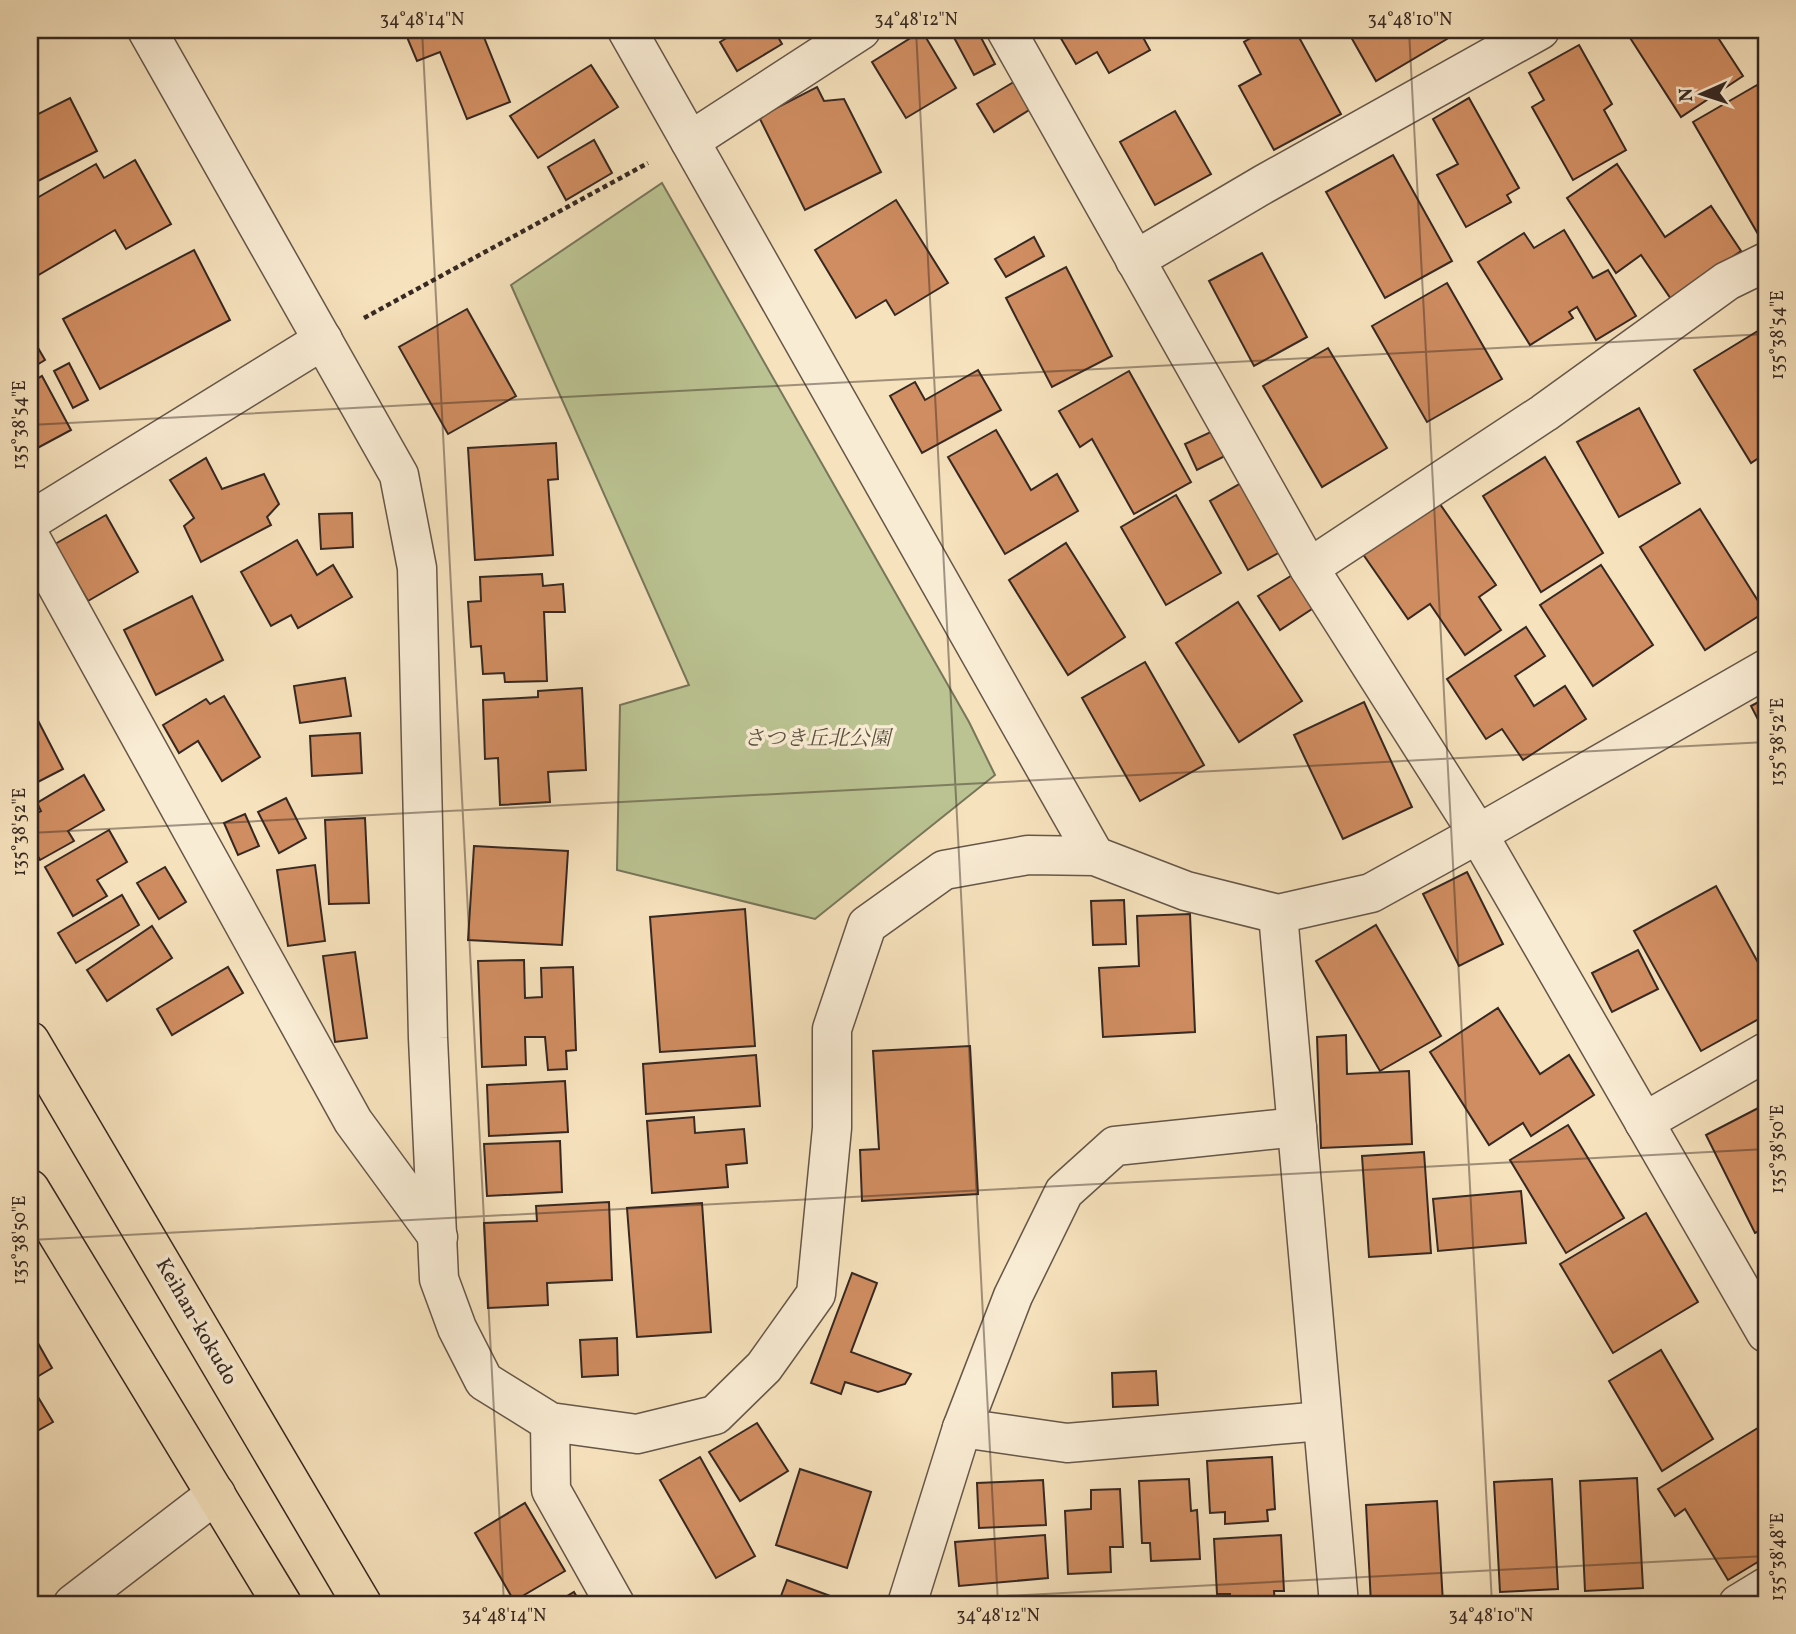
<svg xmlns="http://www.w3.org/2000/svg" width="1796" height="1634" font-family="Vollkorn,'Noto Serif JP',serif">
	<rect width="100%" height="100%" fill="#f6e2bd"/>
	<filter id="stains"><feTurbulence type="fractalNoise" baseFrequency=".00286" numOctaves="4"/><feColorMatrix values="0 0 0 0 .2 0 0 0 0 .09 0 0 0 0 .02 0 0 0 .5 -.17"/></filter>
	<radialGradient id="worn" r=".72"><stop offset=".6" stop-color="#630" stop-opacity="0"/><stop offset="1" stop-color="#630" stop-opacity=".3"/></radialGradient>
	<path fill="#bbc392" stroke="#78765a" stroke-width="2" d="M662 183 969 722 995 775 815 919 617 870 620 705 689 685 511 285Z"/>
	<g fill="#d08d61" stroke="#362822" stroke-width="2">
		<path d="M404 30H481L510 102 467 119 440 52 417 61Z"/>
		<path d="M740 30H774L782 44 737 71 720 42Z"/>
		<path d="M950 30H977L995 64 974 75Z"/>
		<path d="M1056 30H1139L1150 50 1109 73 1097 52 1076 64Z"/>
		<path d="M1265 30H1295L1341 114 1274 150 1239 86 1261 74 1244 42Z"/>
		<path d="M1347 30H1442L1447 39 1376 81Z"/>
		<path d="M1625 30H1713L1743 76 1681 117Z"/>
		<path d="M922 31 956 88 906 118 872 62Z"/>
		<path d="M1579 45 1612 104 1604 110 1626 150 1573 180 1532 107 1544 100 1529 73Z"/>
		<path d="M591 65 618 107 538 158 510 116Z"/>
		<path d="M1017 80 1034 107 994 132 977 104Z"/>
		<path d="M1757 85 1766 101V229L1758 234 1693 122Z"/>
		<path d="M817 87 824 101 844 99 881 172 805 210 759 117Z"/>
		<path d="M70 98 97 151 30 185V118Z"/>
		<path d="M1469 98 1519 188 1507 195 1511 202 1466 227 1437 175 1458 164 1433 119Z"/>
		<path d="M1175 111 1211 174 1155 205 1120 142Z"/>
		<path d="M594 140 612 173 566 200 548 167Z"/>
		<path d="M1393 155 1452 261 1385 298 1326 192Z"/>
		<path d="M135 160 171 224 126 249 115 230 30 280V202L96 164 104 178Z"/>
		<path d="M1617 164 1665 237 1711 206 1741 251 1671 299 1641 255 1616 273 1567 198Z"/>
		<path d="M896 200 948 283 895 315 886 300 856 318 815 250Z"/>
		<path d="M1564 230 1593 278 1608 270 1636 316 1596 340 1577 307 1569 312 1573 318 1530 345 1478 262 1524 233 1534 248Z"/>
		<path d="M1034 237 1044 256 1006 277 995 259Z"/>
		<path d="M194 250 230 320 100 389 63 319Z"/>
		<path d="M1262 253 1307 337 1254 366 1209 281Z"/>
		<path d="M1066 267 1112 356 1052 387 1006 298Z"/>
		<path d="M1447 283 1502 379 1427 422 1372 326Z"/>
		<path d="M467 309 516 396 448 434 399 347Z"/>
		<path d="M1761 329 1766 337V453L1751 463 1694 370Z"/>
		<path d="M30 334 45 360 30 369Z"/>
		<path d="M1328 348 1387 448 1322 487 1263 386Z"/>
		<path d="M69 363 88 400 73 408 54 371Z"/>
		<path d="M978 370 1001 410 922 453 890 396 915 382 925 400Z"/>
		<path d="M1129 371 1191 482 1134 514 1092 439 1080 447 1059 411Z"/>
		<path d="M42 376 71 430 30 452V383Z"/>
		<path d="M1639 408 1680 483 1619 517 1577 442Z"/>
		<path d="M996 430 1031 490 1057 474 1078 511 1005 554 948 457Z"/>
		<path d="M1215 430 1227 455 1197 470 1185 444Z"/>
		<path d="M556 443 558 479 548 480 553 555 475 560 468 448Z"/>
		<path d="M1545 457 1603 553 1541 592 1483 496Z"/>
		<path d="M206 458 222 489 264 474 279 504 267 517 271 525 201 562 184 526 194 518 170 480Z"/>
		<path d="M1243 482 1280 552 1248 570 1210 501Z"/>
		<path d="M1433 494 1496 585 1479 597 1501 630 1465 655 1430 604 1408 619 1358 547Z"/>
		<path d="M1176 495 1221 573 1166 605 1121 527Z"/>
		<path d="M1700 509 1765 612 1705 650 1640 547Z"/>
		<path d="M352 513 353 547 321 549 319 514Z"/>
		<path d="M106 515 138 572 88 601 55 544Z"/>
		<path d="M297 540 317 575 333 565 352 597 298 628 291 615 271 626 241 572Z"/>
		<path d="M1066 543 1125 637 1068 675 1009 580Z"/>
		<path d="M1601 565 1653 645 1593 686 1540 605Z"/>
		<path d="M542 574 543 586 563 584 565 612H544L547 681 505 682 504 673 483 674 481 646 471 647 468 602 481 601 480 577Z"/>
		<path d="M1294 574 1315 607 1280 630 1258 596Z"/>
		<path d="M192 596 223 660 156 695 124 630Z"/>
		<path d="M1238 602 1302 701 1239 742 1176 643Z"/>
		<path d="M1526 627 1545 656 1515 676 1534 706 1565 686 1586 719 1523 760 1502 729 1486 739 1447 679Z"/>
		<path d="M1145 662 1204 765 1140 801 1082 698Z"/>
		<path d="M345 678 351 716 300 723 294 686Z"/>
		<path d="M582 688 586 770 548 772 550 802 500 805 498 758 485 759 483 700 538 697V691Z"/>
		<path d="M224 696 260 757 222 781 198 741 179 753 163 725 206 699 210 704Z"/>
		<path d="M1766 698V735L1751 706Z"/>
		<path d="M1364 702 1412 807 1343 839 1294 735Z"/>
		<path d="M30 705 63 769 30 786Z"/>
		<path d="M360 733 362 773 312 776 310 736Z"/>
		<path d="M84 775 104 810 68 831 74 841 40 860 30 842V817L41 811 37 803Z"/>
		<path d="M286 798 306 838 279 853 258 812Z"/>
		<path d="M245 814 259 846 238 855 224 823Z"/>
		<path d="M365 818 369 903 329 904 325 820Z"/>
		<path d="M109 830 127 862 97 880 107 896 73 916 45 867Z"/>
		<path d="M474 846 568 851 562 945 468 940Z"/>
		<path d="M315 865 325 941 288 946 277 870Z"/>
		<path d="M165 867 186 902 159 919 137 883Z"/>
		<path d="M1467 872 1503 944 1459 966 1423 894Z"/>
		<path d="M1716 886 1766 977V1015L1701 1051 1634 931Z"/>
		<path d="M122 895 139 925 76 963 58 933Z"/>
		<path d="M1124 900 1126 944 1093 945 1091 901Z"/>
		<path d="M745 909 755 1046 660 1052 650 917Z"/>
		<path d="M1190 914 1195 1032 1103 1037 1099 968 1139 966 1137 916Z"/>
		<path d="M1376 925 1441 1036 1380 1071 1316 961Z"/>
		<path d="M152 926 172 958 107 1001 87 970Z"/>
		<path d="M1638 950 1658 989 1612 1012 1592 973Z"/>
		<path d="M355 952 367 1038 335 1042 323 956Z"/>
		<path d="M524 960 525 998 542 997 541 968 573 967 576 1050 566 1051 567 1069 548 1070 545 1037H525L526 1065 482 1067 478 961Z"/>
		<path d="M228 967 243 993 172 1035 157 1009Z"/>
		<path d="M1498 1008 1540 1074 1569 1055 1594 1095 1531 1136 1523 1123 1489 1145 1430 1052Z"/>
		<path d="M1346 1035 1347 1074 1409 1071 1412 1144 1321 1148 1317 1037Z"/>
		<path d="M970 1046 978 1194 862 1201 860 1150 879 1149 873 1051Z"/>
		<path d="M756 1055 760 1106 646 1114 643 1064Z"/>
		<path d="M565 1081 568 1132 489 1136 487 1085Z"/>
		<path d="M1766 1104V1228L1755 1233 1706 1135Z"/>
		<path d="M694 1117 695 1133 744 1129 747 1163 726 1165 728 1187 652 1193 647 1121Z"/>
		<path d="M1568 1125 1624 1218 1566 1253 1510 1160Z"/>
		<path d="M560 1141 562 1192 487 1196 484 1144Z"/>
		<path d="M1424 1152 1431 1253 1369 1257 1362 1156Z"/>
		<path d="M1521 1191 1526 1243 1438 1251 1433 1199Z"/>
		<path d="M609 1202 612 1280 547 1283 548 1305 488 1308 484 1223 537 1221 536 1206Z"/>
		<path d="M702 1203 711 1332 637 1337 627 1208Z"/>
		<path d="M1646 1213 1698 1302 1613 1353 1560 1264Z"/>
		<path d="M852 1273 877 1283 851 1352 911 1374 905 1384 878 1392 845 1382 841 1394 811 1383Z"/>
		<path d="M30 1329 52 1368 30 1381Z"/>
		<path d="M617 1338 618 1375 582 1377 580 1340Z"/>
		<path d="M1661 1350 1713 1439 1662 1471 1609 1381Z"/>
		<path d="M1156 1371 1158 1405 1113 1407 1112 1373Z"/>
		<path d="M35 1392 53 1422 30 1435V1396Z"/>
		<path d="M757 1423 788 1471 740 1501 709 1452Z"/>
		<path d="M1766 1423V1460L1759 1465 1766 1476V1557L1728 1580 1685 1509 1675 1516 1658 1489Z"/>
		<path d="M700 1457 755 1556 716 1578 660 1480Z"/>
		<path d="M1272 1457 1275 1509 1267 1510 1268 1521 1225 1524V1512L1210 1513 1207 1461Z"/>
		<path d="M800 1469 871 1492 847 1568 776 1545Z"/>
		<path d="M1637 1478 1643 1588 1585 1591 1580 1481Z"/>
		<path d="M1189 1479 1191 1511 1197 1510 1200 1559 1151 1561 1150 1543H1142L1139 1481Z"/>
		<path d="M1552 1479 1558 1589 1500 1592 1494 1482Z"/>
		<path d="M1043 1480 1046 1525 979 1528 977 1483Z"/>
		<path d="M1120 1489 1123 1547H1110L1111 1572 1068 1574 1065 1511 1091 1509V1490Z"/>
		<path d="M1437 1501 1443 1603 1371 1604 1366 1505Z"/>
		<path d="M525 1503 565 1571 514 1601 475 1533Z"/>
		<path d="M1045 1535 1048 1578 959 1586 955 1542Z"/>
		<path d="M1281 1535 1284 1591H1274L1275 1604H1230V1594H1217L1214 1539Z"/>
		<path d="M787 1580 852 1604H778Z"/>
		<path d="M574 1592 581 1604H554Z"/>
	</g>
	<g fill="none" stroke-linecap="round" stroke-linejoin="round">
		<defs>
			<g id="street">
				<path d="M147 30 399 475 417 568 428 1038 439 1279 457 1328 484 1381 550 1422 637 1434 715 1415 764 1367 816 1294 832 1128V1029L867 925 944 870 1028 855 1095 856 1186 891 1278 914 1371 893 1478 834 1766 669"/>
				<path d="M627 30 1095 856"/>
				<path d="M1006 30 1309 568 1478 834 1766 1333"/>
				<path d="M690 141 861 30"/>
				<path d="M1135 260 1264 184 1540 30"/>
				<path d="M30 521 323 340"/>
				<path d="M30 537 353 1121 438 1237"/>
				<path d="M1309 568 1544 413 1727 281 1766 262"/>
				<path d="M1278 914 1339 1604"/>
				<path d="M1644 1122 1766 1052"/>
				<path d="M550 1422 551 1490 615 1604"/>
				<path d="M962 1428 1067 1443 1322 1421"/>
				<path d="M73 1604 216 1494"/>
				<path d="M907 1604 962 1428 1013 1296 1064 1192 1115 1146 1297 1127"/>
				<path d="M1738 1604 1766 1587"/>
			</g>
			<g id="highway">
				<path d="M30 1041 362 1604"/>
				<path d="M30 1189 282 1604"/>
			</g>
		</defs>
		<use href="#street" stroke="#665649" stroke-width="41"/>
		<use href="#highway" stroke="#362822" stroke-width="41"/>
		<path stroke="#362822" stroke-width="4.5" stroke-dasharray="5 3.5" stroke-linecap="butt" d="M364 318 648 163"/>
		<use href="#street" stroke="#f9ecd4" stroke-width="38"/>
		<use href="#highway" stroke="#f6e2bd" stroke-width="38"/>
	</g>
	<path fill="none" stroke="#362822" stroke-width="2" stroke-opacity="0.45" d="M422 30 504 1604M916 30 998 1604M1409 30 1492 1604M30 425 1766 334M30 833 1766 742M30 1240 1766 1149M853 1604 1766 1556"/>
	<g text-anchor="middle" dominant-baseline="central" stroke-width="7" stroke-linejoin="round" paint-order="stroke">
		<g font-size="21" font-style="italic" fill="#574f3e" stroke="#f9ecd4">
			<text x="817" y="739">さつき丘北公園</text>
		</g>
		<g font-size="21" fill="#362822" stroke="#f9ecd4">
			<text transform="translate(196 1322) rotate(60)">Keihan-kokudo</text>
		</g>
	</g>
	<rect width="1796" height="1634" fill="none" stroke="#f6e2bd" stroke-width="77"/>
	<g transform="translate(1702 94) rotate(267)" stroke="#f9ecd4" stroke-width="5" paint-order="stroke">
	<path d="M0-5L12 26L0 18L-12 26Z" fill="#362822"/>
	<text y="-10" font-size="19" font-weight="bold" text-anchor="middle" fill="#362822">N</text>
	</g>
	<rect x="38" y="38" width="1720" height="1558" fill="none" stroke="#362822" stroke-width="2.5"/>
	<g font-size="18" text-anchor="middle" fill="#362822">
		<text x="422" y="25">34°48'14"N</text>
		<text x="916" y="25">34°48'12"N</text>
		<text x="1410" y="25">34°48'10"N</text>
		<text transform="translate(1777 335) rotate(-90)" y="6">135°38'54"E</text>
		<text transform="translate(19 425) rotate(-90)" y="6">135°38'54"E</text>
		<text transform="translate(1777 742) rotate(-90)" y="6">135°38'52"E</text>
		<text transform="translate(19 832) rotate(-90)" y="6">135°38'52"E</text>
		<text transform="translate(1777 1149) rotate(-90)" y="6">135°38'50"E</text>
		<text transform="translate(19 1240) rotate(-90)" y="6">135°38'50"E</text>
		<text transform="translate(1777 1557) rotate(-90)" y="6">135°38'48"E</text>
		<text x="504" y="1621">34°48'14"N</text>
		<text x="998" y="1621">34°48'12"N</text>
		<text x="1491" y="1621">34°48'10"N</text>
	</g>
	<rect width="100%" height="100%" filter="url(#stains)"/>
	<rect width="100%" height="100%" fill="url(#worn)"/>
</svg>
